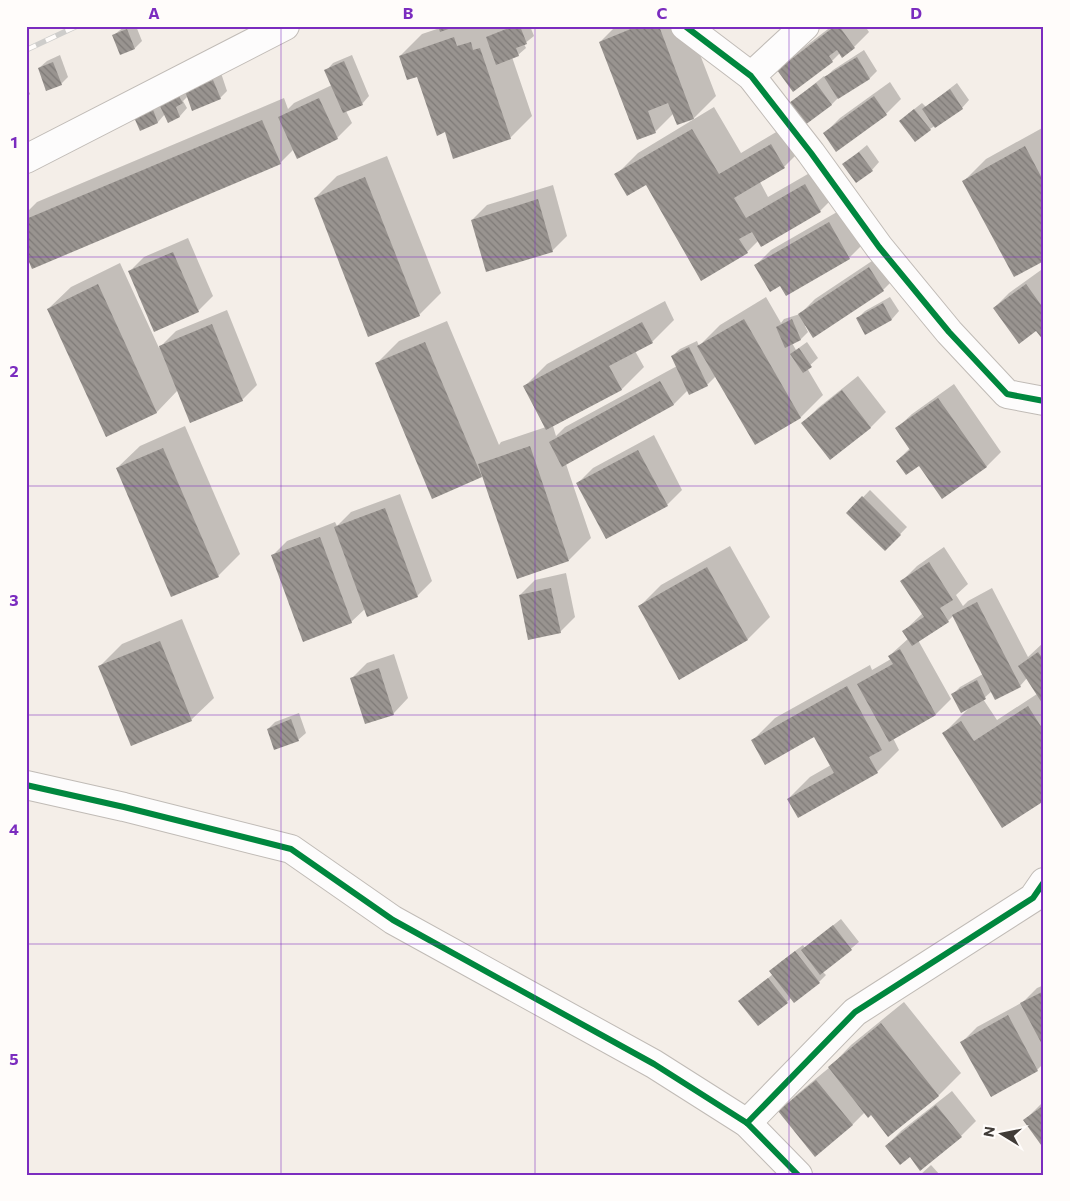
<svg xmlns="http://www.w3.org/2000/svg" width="1070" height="1201" font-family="Commissioner,sans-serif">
	<defs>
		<pattern id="building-back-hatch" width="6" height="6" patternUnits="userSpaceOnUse" patternTransform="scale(1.25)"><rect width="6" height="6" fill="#999490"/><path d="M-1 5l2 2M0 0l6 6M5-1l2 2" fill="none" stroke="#7e7a77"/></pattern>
	</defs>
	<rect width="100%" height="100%" fill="#f4eee8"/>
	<g fill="#0003" fill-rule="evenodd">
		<path d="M125 26H136L142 41 135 48 114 35Z"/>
		<path d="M439 26H494L495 29 502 26H530L534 36 524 44 526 48 518 55 512 57 532 116 510 138 446 131 417 75 400 56 422 34 440 28Z"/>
		<path d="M616 26H689L716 96 694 118 674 113 656 131 637 139 600 42Z"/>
		<path d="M832 26H865L869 32 854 47 840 53 832 61 779 70 794 55Z"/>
		<path d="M864 50 877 71 870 78 839 97 832 104 806 123 791 103 824 76 825 78 833 70Z"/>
		<path d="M60 55 68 77 61 84 39 68 47 61Z"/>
		<path d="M352 55 369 96 362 104 346 111 352 123 337 138 294 149 280 163 26 252V213L37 202 284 98 288 109 294 103 332 85 326 71 333 63Z"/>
		<path d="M221 73 227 91 220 98 188 96 183 101 187 108 180 116 168 121 165 114 158 122 141 130 135 115Z"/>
		<path d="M890 82 901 99 886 114 836 150 825 133 840 118Z"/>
		<path d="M957 83 969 100 962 108 930 129 908 114 922 103 926 107Z"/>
		<path d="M26 85 30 94 26 98Z"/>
		<path d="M714 107 741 153 793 122 806 145 784 167 760 182 768 197 827 163 842 189 820 211 758 241 747 252 646 183 616 175 638 153Z"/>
		<path d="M1044 127V259L964 181 986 159Z"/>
		<path d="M867 145 879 162 872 170 844 164Z"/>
		<path d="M387 156 441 293 419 315 315 198 337 176Z"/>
		<path d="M553 185 567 236 552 251 472 220 487 205Z"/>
		<path d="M844 208 864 243 849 258 787 294 781 284 756 265 771 250Z"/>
		<path d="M188 238 213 296 198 311 129 272 144 257Z"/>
		<path d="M884 253 898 275 883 290 805 326 808 332 801 339 792 343 796 350 807 342 818 358 807 368 823 395 801 417 755 444 716 376 707 385 688 390 674 404 566 464 591 538 569 560 483 476 433 497 377 363 399 341 447 321 499 445 501 442 546 427 525 386 547 364 665 301 674 320 652 342 635 351 644 367 622 389 553 426 556 436 565 427 677 366 672 356 680 349 697 341 699 346 720 325 766 297 781 323 784 319 800 314 815 299Z"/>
		<path d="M120 263 159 348 176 331 227 310 257 385 242 400 178 390 157 412 107 435 48 309 71 287Z"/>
		<path d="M1041 270 1044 274V339L1037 330 994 308 1009 293Z"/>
		<path d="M890 297 899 311 892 319 865 334 857 319 865 311Z"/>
		<path d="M858 376 886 412 871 427 830 459 803 423 818 408Z"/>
		<path d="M954 384 1001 452 986 467 919 464 897 461 910 448 897 428 912 414Z"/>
		<path d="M185 426 240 554 218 576 117 468 140 446Z"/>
		<path d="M654 435 682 490 667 505 606 537 578 483 593 468Z"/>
		<path d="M870 490 907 527 885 550 848 513Z"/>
		<path d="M400 494 432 581 417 596 366 608 351 622 272 556 287 541 335 522 337 526 351 512Z"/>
		<path d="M730 546 770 617 748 639 680 678 639 607 661 585Z"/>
		<path d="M944 547 968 584 956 595 963 606 968 601 992 588 1028 657 1044 642V799L943 734 970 707 953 694 960 687 983 674 953 616 948 621 918 640 951 699 936 714 893 738 899 750 877 772 788 799 810 777 831 765 815 735 753 740 775 718 870 665 872 670 891 659 889 656 909 638 904 631 923 613 902 581 917 566ZM1027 678 1037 694 997 720 983 699 992 691 1020 686Z"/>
		<path d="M566 573 575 617 560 632 520 595 535 580Z"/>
		<path d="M182 619 214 698 191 720 100 666 122 644Z"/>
		<path d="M394 654 408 698 393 714 352 678 367 663Z"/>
		<path d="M299 713 306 733 298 740 268 729 275 722Z"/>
		<path d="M841 919 859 942 823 972 826 975 819 982 792 997 787 1002 740 1001 773 974 778 964 803 945 805 948Z"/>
		<path d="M1044 985V1063L1037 1070 991 1095 962 1042 977 1027 1023 1002 1037 988Z"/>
		<path d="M904 1002 961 1073 939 1095 889 1135 871 1113 865 1112 852 1125 780 1111 795 1096 830 1067 851 1045Z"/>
		<path d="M952 1091 976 1121 961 1136 910 1155 886 1146 901 1131Z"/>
		<path d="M1044 1101V1147L1025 1120Z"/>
		<path d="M931 1165 940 1175H920Z"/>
	</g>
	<g fill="url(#building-back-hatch)">
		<path d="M438 26H457L440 32Z"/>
		<path d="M514 26H520L527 44 516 48 519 56 496 65 486 37Z"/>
		<path d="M638 26H659L694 119 677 125 668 103 648 111 656 133 637 140 599 42Z"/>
		<path d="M835 26H839L855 48 842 58 837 50 829 56 833 62 793 92 777 70Z"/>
		<path d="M127 29 135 49 120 55 112 35Z"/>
		<path d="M454 37 457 46 471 42 473 50 480 48 511 139 453 159 445 132 437 136 417 77 407 80 399 56Z"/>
		<path d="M857 57 870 79 838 99 824 77Z"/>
		<path d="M344 61 363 105 343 113 324 70Z"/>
		<path d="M53 62 62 85 46 91 38 68Z"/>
		<path d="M213 80 221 99 192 111 185 91Z"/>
		<path d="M816 83 832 105 805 125 789 103Z"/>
		<path d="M950 89 963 109 935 128 922 109Z"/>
		<path d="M178 95 183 103 176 107 180 117 168 123 159 104Z"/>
		<path d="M874 96 887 115 836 152 823 133Z"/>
		<path d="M319 98 338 139 297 159 278 117Z"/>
		<path d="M152 107 158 123 140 131 133 115Z"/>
		<path d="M914 109 931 130 915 142 899 121Z"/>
		<path d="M262 120 281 164 32 269 26 255V219Z"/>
		<path d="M692 129 719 174 771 144 785 168 734 198 746 218 805 184 821 212 761 247 752 232 739 239 748 253 701 281 646 185 627 196 614 174Z"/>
		<path d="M1025 146 1044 182V261L1014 277 962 181Z"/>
		<path d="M859 152 873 171 856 183 842 164Z"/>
		<path d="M365 177 420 316 368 337 314 198Z"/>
		<path d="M538 199 553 252 486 272 471 220Z"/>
		<path d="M829 222 850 259 786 296 780 286 770 292 754 265Z"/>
		<path d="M173 252 199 312 154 332 128 271Z"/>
		<path d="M869 267 884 291 813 338 798 314Z"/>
		<path d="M98 284 157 413 106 437 47 309Z"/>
		<path d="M1026 284 1044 309V341L1036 331 1019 344 993 308Z"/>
		<path d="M883 303 892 320 865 335 856 318Z"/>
		<path d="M744 319 801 418 755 445 697 346Z"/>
		<path d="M792 319 801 340 785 348 776 327Z"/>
		<path d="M642 322 653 343 609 366 622 390 546 430 523 386Z"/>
		<path d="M212 324 243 401 190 423 159 346Z"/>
		<path d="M425 342 482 477 432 499 375 363Z"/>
		<path d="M689 347 708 386 689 395 671 356Z"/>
		<path d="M799 348 812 367 803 373 790 354Z"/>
		<path d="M660 381 674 405 562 467 549 442Z"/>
		<path d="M842 390 871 428 830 460 801 423Z"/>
		<path d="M938 398 987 467 942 499 919 466 906 475 896 461 910 450 895 428Z"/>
		<path d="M530 446 569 561 517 579 478 464Z"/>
		<path d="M163 448 219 577 171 597 116 468Z"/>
		<path d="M638 450 668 506 606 539 576 483Z"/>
		<path d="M862 496 901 535 885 551 846 513Z"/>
		<path d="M385 508 418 597 367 617 334 527Z"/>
		<path d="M320 537 352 623 303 642 271 555Z"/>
		<path d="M929 562 953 600 940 608 949 622 912 646 902 631 924 617 900 581Z"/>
		<path d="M707 567 748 640 679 680 638 606Z"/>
		<path d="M551 588 561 633 528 640 519 595Z"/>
		<path d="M977 602 1021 687 995 700 952 615Z"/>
		<path d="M160 641 192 721 131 746 98 666Z"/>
		<path d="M900 649 936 715 889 742 857 684 893 664 888 656Z"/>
		<path d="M1038 652 1044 660V706L1018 666Z"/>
		<path d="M379 668 394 715 365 724 350 678Z"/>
		<path d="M977 680 986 699 961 713 951 694Z"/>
		<path d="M847 686 882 750 869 757 878 773 798 818 787 799 834 773 814 737 765 765 751 740Z"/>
		<path d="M1028 706 1044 731V801L1002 828 942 733 961 721 974 741Z"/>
		<path d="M291 719 299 741 274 750 267 729Z"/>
		<path d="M833 925 852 950 820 975 801 950Z"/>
		<path d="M795 951 820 983 794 1003 769 971Z"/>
		<path d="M768 978 788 1003 758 1026 738 1001Z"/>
		<path d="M1044 991V1048L1020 1003Z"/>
		<path d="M1008 1015 1038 1071 991 1097 960 1042Z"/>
		<path d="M881 1023 939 1096 888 1137 871 1115 868 1118 828 1067Z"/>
		<path d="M816 1080 853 1125 815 1157 778 1111Z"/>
		<path d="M936 1105 962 1137 920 1171 910 1157 900 1165 885 1146Z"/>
		<path d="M1044 1105V1149L1023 1120Z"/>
	</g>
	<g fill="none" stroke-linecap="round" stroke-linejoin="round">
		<defs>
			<g id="street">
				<path d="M685 26 751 76 811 153 879 247 949 332 1007 394 1044 401"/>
				<path d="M751 76 805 26"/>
				<path d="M26 159 285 26"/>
				<path d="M26 785 124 807 291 849 393 920 654 1064 747 1123 798 1175"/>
				<path d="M747 1123 855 1012 1033 898 1044 882"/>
			</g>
		</defs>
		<use href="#street" stroke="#c0bbb6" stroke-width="30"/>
		<use href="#street" stroke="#fdfcfc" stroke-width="28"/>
		<defs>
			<path id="rail" d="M26 50 77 26"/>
		</defs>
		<use href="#rail" stroke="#cecdcb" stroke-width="5.5"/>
		<use href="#rail" stroke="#fffcfa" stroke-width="4" stroke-dasharray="11" stroke-linecap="butt"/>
		<defs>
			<g id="cycleway">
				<path d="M685 26 751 76 811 153 879 247 949 332 1007 394 1044 401"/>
				<path d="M26 785 124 807 291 849 393 920 654 1064 747 1123 798 1175"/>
				<path d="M747 1123 855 1012 1033 898 1044 882"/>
			</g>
		</defs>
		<use href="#cycleway" stroke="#fffcfa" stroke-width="9"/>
		<use href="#cycleway" stroke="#00873e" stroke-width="6"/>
	</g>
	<path fill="none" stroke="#7b2cbf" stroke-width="1" stroke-opacity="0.55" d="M281 26V1175M535 26V1175M789 26V1175M26 257H1044M26 486H1044M26 715H1044M26 944H1044"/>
	<rect width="1070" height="1201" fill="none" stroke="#fffcfa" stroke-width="55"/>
	<g transform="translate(1002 1134) rotate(280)" stroke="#fffcfa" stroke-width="4" paint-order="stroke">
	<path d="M0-4L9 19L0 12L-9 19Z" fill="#413c38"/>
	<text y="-8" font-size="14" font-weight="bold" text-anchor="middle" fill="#413c38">N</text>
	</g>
	<rect x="28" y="28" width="1014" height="1146" fill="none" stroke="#7b2cbf" stroke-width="2"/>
	<g font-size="16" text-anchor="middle" font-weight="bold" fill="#7b2cbf">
		<text x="154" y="19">A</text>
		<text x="408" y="19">B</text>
		<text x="662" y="19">C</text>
		<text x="916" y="19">D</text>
		<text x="14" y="148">1</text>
		<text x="14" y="377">2</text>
		<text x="14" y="606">3</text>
		<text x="14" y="835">4</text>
		<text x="14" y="1065">5</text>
	</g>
</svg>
